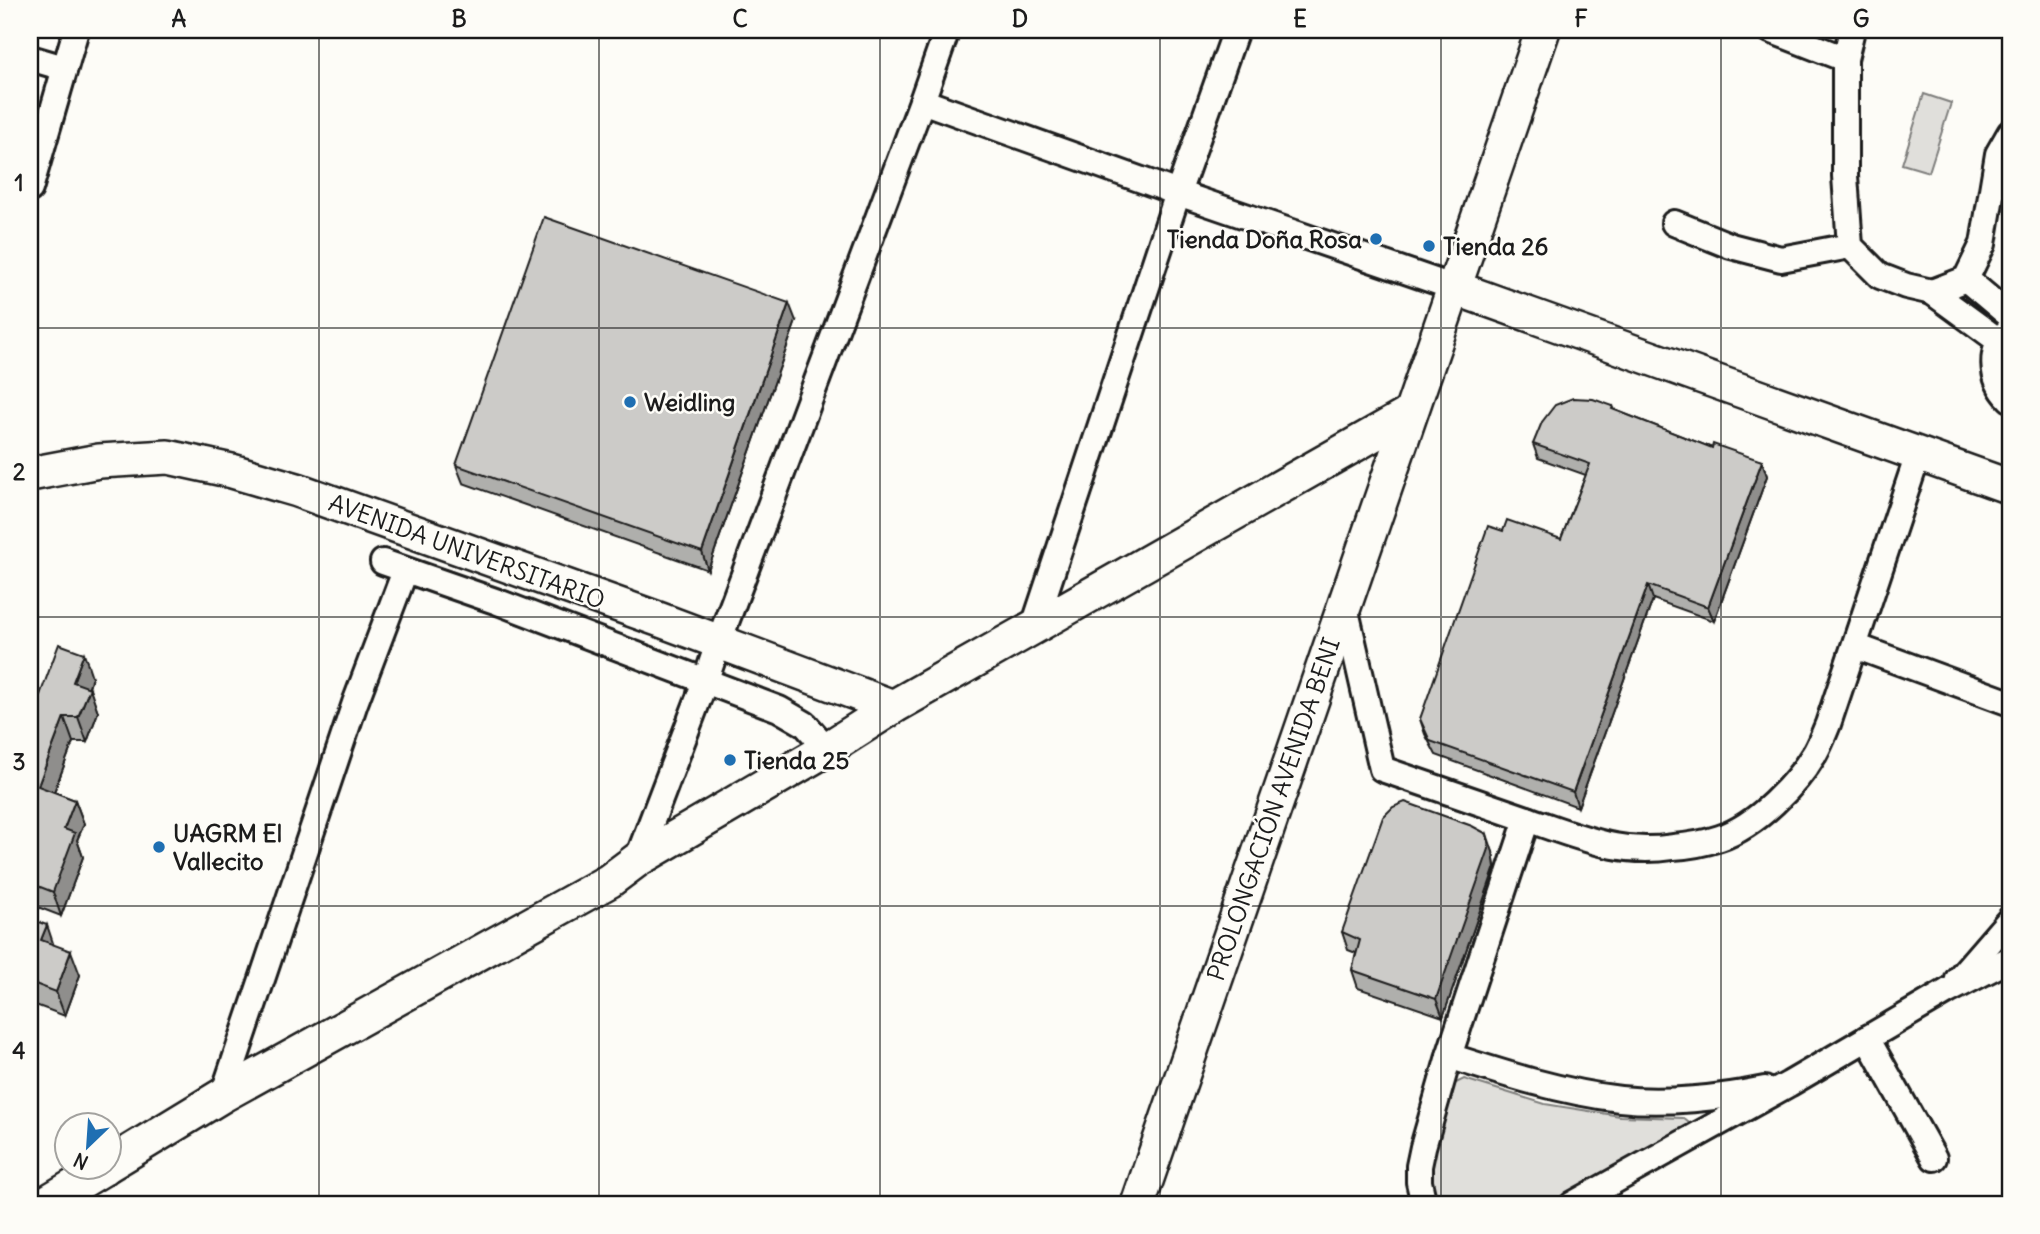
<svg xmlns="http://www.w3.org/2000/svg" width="2040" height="1234" font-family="Delius,sans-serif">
	<rect width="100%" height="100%" fill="#fdfcf7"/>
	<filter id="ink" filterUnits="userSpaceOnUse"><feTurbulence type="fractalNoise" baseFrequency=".0143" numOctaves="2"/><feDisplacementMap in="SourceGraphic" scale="14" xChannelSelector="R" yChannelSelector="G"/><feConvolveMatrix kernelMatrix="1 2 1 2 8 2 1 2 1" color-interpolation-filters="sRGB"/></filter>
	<g filter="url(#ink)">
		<g fill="#e0dfdb" stroke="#7e7e7c" stroke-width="2">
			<path d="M1924 94 1951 103 1929 172 1902 164Z"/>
			<path d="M1464 1079 1545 1104 1620 1116 1683 1118 1693 1126 1613 1171 1549 1204H1435L1428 1180 1435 1142 1452 1085Z"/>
		</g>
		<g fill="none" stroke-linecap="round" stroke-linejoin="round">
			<defs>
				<g id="street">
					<path d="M1770 30 1845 59"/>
					<path d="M1852 30 1845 59V176L1850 246 1880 276 1906 286 1932 292 1999 341"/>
					<path d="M30 58 64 68"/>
					<path d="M922 101 1178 193 1455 288"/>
					<path d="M30 189 76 30"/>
					<path d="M1674 223 1731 246 1781 259 1850 246"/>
					<path d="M1966 279 2010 316"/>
					<path d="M1932 292 1966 279 1983 244 1998 154 2010 133"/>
					<path d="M2010 329C1988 348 1990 379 2010 399"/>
					<path d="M383 562 498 602 779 709 805 724 827 749"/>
					<path d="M1344 602 1382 769 1527 819"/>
					<path d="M1034 626 1178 193 1236 30"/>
					<path d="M1855 646 2010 703"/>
					<path d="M637 860 706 679 719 641 922 101 947 30"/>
					<path d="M1958 979 2010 919"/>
					<path d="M1867 1038 1934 1158"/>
					<path d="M1449 1056C1505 1074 1561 1092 1620 1099 1665 1104 1721 1098 1765 1089"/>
					<path d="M223 1095 355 703 405 571"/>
					<path d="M1424 1204 1419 1182V1166L1423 1147 1449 1056 1527 819C1556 829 1584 840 1614 846 1634 850 1653 850 1673 847 1689 846 1705 843 1720 838 1756 826 1796 785 1815 753 1820 744 1824 734 1828 724L1918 455"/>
					<path d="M1573 1204 1789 1084 1948 991 2010 959"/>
				</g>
				<g id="secondary">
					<path d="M1455 288 2010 487"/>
					<path d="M30 474 99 461 168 457 232 471 297 490 658 619 893 707"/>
					<path d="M108 1165 223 1095 609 881 637 860 827 749 893 707 1409 414"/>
					<path d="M44 1204 104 1168"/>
					<path d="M1138 1204 1543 30"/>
				</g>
			</defs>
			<use href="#street" stroke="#1c1c1c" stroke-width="30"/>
			<use href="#secondary" stroke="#1c1c1c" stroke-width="38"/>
			<use href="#street" stroke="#fdfcf7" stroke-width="24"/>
			<use href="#secondary" stroke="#fdfcf7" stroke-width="33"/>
		</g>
		<g fill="#afafac" stroke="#1c1c1c" stroke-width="2">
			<path d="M796 321 708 570 463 483 456 465Z"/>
			<path d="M1613 406 1615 410 1712 448 1762 461 1767 476 1714 621 1653 599 1578 807 1436 755 1425 734 1420 719 1503 531 1561 539 1586 475 1538 458 1533 444Z"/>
			<path d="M92 677 89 687 98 712 87 742H73L54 792 75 800 84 824 77 840 83 857 61 916 30 904V722Z"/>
			<path d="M1493 852 1495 867 1443 1017 1358 988 1352 970 1356 953 1348 950 1342 932Z"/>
			<path d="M30 919 80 975 65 1016 33 1004 30 1013Z"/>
		</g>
		<g fill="#8f8e8c" stroke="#1c1c1c" stroke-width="2">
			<path d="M789 303 796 321 708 570 702 552Z"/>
			<path d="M1762 461 1767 476 1714 621 1708 607Z"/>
			<path d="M1648 585 1653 599 1578 807 1573 792Z"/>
			<path d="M84 653 92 677 82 706 73 682Z"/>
			<path d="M90 688 98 712 87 742 78 717Z"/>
			<path d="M64 717 73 742 47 810 38 786Z"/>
			<path d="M75 800 84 824 77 840 83 857 61 916 53 892 64 829Z"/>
			<path d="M1487 834 1493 852 1495 867 1443 1017 1436 999Z"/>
			<path d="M47 925 55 949 41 940Z"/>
			<path d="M71 951 80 975 65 1016 56 992Z"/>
			<path d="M30 994 33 1004 30 1013Z"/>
		</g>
		<g fill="#cccbc8" stroke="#1c1c1c" stroke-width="2">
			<path d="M544 217 789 303 702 552 456 465Z"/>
			<path d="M1573 398 1593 399 1613 406 1612 409 1712 448 1713 444 1762 461 1708 607 1648 585 1573 792 1430 741 1420 719 1488 526 1503 531 1507 520 1561 539 1590 464 1533 444 1542 422 1555 405Z"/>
			<path d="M59 644 84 653 73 682 90 688 78 717H64L38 786 75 800 64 829 75 833 53 892 30 883V722Z"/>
			<path d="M1405 802 1472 826 1487 834 1489 849 1436 999 1352 970 1360 940 1342 932 1383 817 1393 807Z"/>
			<path d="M30 919 47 925 41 940 71 951 56 992 30 982Z"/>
		</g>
	</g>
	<path fill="none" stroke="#1c1c1c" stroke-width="2" stroke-opacity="0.55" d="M319 30V1204M599 30V1204M880 30V1204M1160 30V1204M1441 30V1204M1721 30V1204M30 328H2010M30 617H2010M30 906H2010"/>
	<g fill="#1f6fb2" stroke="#fdfcf7" stroke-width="2.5">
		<circle cx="1376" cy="239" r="7"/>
		<circle cx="1429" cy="246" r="7"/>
		<circle cx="630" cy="402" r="7"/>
		<circle cx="730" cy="760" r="7"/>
		<circle cx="159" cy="847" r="7"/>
	</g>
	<g text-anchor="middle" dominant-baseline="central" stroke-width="5" stroke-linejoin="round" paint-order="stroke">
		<g font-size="24" font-weight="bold" fill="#1c1c1c" stroke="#fdfcf7" text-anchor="start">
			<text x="1362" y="239" text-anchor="end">Tienda Doña Rosa</text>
			<text x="1443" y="246">Tienda 26</text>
			<text x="644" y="402">Weidling</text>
			<text x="744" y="760">Tienda 25</text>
			<text x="173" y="833">UAGRM El<tspan x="173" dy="28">Vallecito</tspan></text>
		</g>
		<g font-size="24" fill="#1c1c1c" stroke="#fdfcf7">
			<text transform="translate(467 551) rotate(20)">AVENIDA UNIVERSITARIO</text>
			<text transform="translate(1273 809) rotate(-71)">PROLONGACIÓN AVENIDA BENI</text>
		</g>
	</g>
	<rect width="2040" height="1234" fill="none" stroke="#fdfcf7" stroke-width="77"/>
	<g transform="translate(88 1146) rotate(205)"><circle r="33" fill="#fdfcf7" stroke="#a3a29f" stroke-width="2"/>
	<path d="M0-5L12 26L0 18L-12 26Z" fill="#1f6fb2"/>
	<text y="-10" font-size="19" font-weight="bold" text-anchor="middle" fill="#1c1c1c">N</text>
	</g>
	<rect x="38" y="38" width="1964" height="1158" fill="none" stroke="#1c1c1c" stroke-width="2.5"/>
	<g font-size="23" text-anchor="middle" font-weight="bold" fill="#1c1c1c">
		<text x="179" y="27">A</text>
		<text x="459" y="27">B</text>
		<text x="740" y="27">C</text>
		<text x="1020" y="27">D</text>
		<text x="1300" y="27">E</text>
		<text x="1581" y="27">F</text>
		<text x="1861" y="27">G</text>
		<text x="19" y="191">1</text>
		<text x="19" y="480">2</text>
		<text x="19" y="770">3</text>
		<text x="19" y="1059">4</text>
	</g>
</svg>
